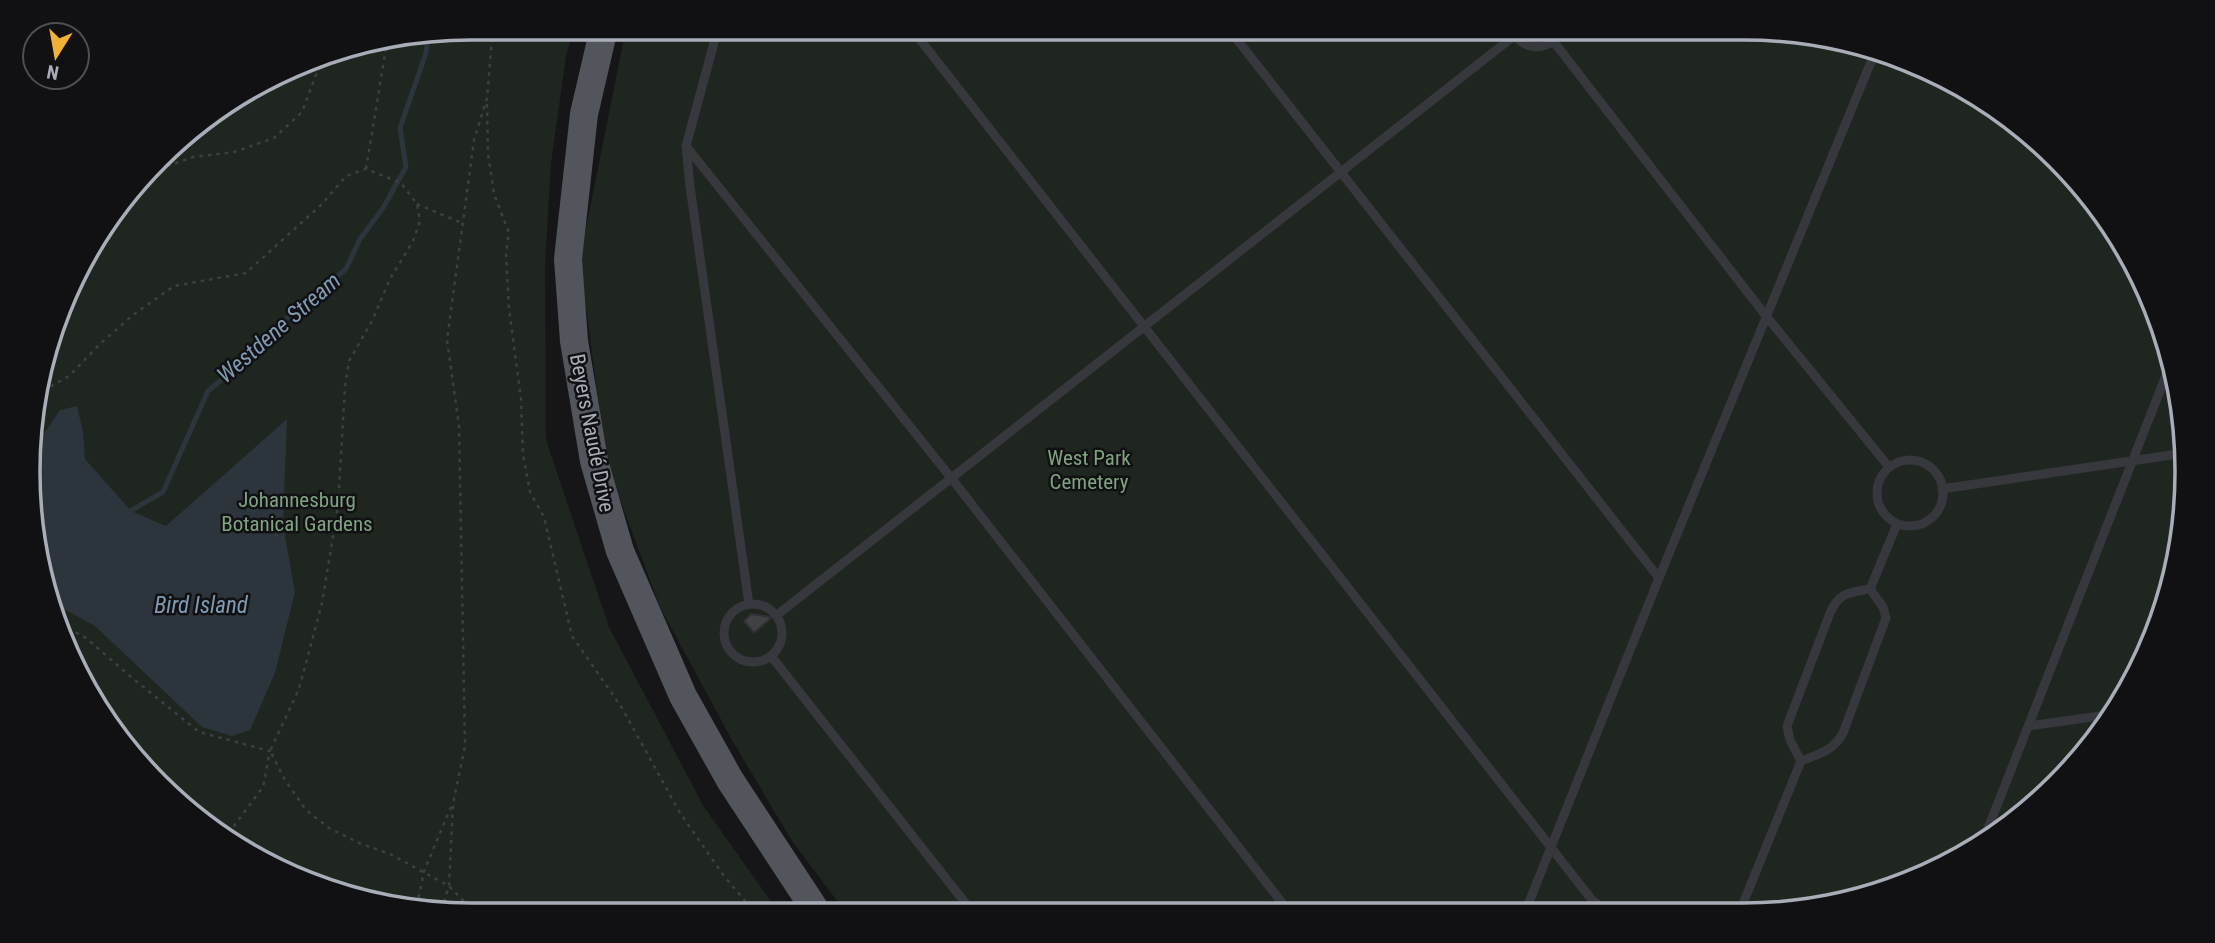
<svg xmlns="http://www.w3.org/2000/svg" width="2215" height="943" font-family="'Roboto Condensed',sans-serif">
	<rect width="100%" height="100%" fill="#161618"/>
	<g fill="#1e261f">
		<path d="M472 28H574L566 56 551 163 545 268 546 440 609 627 704 807 780 914 472 915 329 891 179 805 87 693 36 558V385L87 250 179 138 329 52Z"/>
		<path d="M626 28H1744L1886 52 2036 138 2141 276 2186 443 2163 614 2112 718 2036 805 1939 869 1802 911 847 914 792 841 732 740 660 607 606 462 580 258Z"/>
	</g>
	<path fill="#2c353c" d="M77 406 83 432 85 459 131 511 166 526 287 419 283 525 295 592 275 673 250 730 232 736 202 727 95 626 68 611 55 608 36 558V445L60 410Z"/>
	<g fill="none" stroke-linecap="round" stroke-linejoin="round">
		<path stroke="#2c353c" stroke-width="5" d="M127 513 163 492 208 391 254 353 290 315 346 269 360 239 383 208 406 167 400 128 426 53 428 35"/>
	</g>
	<path fill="#404145" stroke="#303034" stroke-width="2" d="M751 614 770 617 771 618 754 633 744 621Z"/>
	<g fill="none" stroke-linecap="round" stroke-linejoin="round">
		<g stroke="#3d3f44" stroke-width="2.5" stroke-dasharray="3.5 5" stroke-linecap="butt">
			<path d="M487 104 488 154 494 194 509 233 506 254 509 308 521 399 523 454 530 492 544 517 572 636 622 708 680 813 724 876 756 914"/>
			<path d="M366 169 387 42"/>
			<path d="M151 172 193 157 234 152 274 138 302 112 324 54"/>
			<path d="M417 204 462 223"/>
			<path d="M36 395 69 376 101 343 133 315 174 286 246 273 321 205 346 176 366 169 401 183 417 204 420 221 413 241 390 279 372 321 349 361 345 387 338 506 322 603 299 689 270 751 285 780 306 810 329 828 359 843 390 854 449 886 477 915"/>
			<path d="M61 624 86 638 131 677 199 732 270 751 263 787 228 834"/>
			<path d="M417 906 424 871 451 807"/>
			<path d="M441 910 449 886 453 804 465 746 459 426 447 340 474 140 487 98 493 28"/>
		</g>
		<g stroke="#37383d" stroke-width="9">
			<path d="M718 28 686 146 690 186 749 604"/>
			<path d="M911 28 1592 900 1608 912"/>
			<path d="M1228 28 1659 578"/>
			<path d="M1510 28C1522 53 1552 53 1563 28"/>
			<path d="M1554 42 1766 316 1889 467"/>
			<path d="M1872 49 1916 69"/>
			<path d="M686 146 952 479 1290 913"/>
			<circle cx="1910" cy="493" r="33"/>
			<path d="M1942 489 2185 453"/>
			<path d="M1870 589 1897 524"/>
			<circle cx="753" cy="633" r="29"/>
			<path d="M777 615 1514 36"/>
			<path d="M771 656 974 914"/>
			<path d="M2029 726 2114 714"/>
			<path d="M1801 761 1790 740 1787 726 1830 613C1839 592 1849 593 1870 589"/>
			<path d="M1983 841 2167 373"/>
			<path d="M1740 911 1801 761C1819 754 1833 751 1843 733L1886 618 1883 607 1870 589"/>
			<path d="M1525 912 1659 578 1875 52"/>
		</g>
		<path stroke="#53555c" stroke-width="28" d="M604 28 584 114 568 259 574 341 594 461 620 551 683 696 730 780 818 914"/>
	</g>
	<g text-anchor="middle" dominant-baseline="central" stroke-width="5" stroke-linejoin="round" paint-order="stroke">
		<g font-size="21" fill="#a8adb8" stroke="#111113">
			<text transform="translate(592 433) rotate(79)">Beyers Naudé Drive</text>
		</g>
		<g font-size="21" fill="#7fa381" stroke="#111113">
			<text x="1089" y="458">West Park<tspan x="1089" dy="24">Cemetery</tspan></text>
			<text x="297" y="500">Johannesburg<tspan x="297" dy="24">Botanical Gardens</tspan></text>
		</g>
		<g font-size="23" font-style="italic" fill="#7f9bb3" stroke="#111113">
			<text transform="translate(279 328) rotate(-41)">Westdene Stream</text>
			<text x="201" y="605">Bird Island</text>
		</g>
	</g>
	<path d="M0 0H2215V943H0ZM471 40H1744A431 431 0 0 1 2175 471V472A431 431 0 0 1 1744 903H471A431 431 0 0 1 40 472V471A431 431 0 0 1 471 40Z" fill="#111113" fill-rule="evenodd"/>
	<path fill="none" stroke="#a8adb8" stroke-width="3.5" d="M471 40H1744A431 431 0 0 1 2175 471V472A431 431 0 0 1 1744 903H471A431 431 0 0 1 40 472V471A431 431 0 0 1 471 40Z"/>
	<g transform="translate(56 56) rotate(191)"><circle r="33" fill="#111113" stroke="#4d4f55" stroke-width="2"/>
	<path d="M0-5L12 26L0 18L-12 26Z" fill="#f2b134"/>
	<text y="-10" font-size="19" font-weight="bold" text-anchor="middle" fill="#a8adb8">N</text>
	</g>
</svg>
